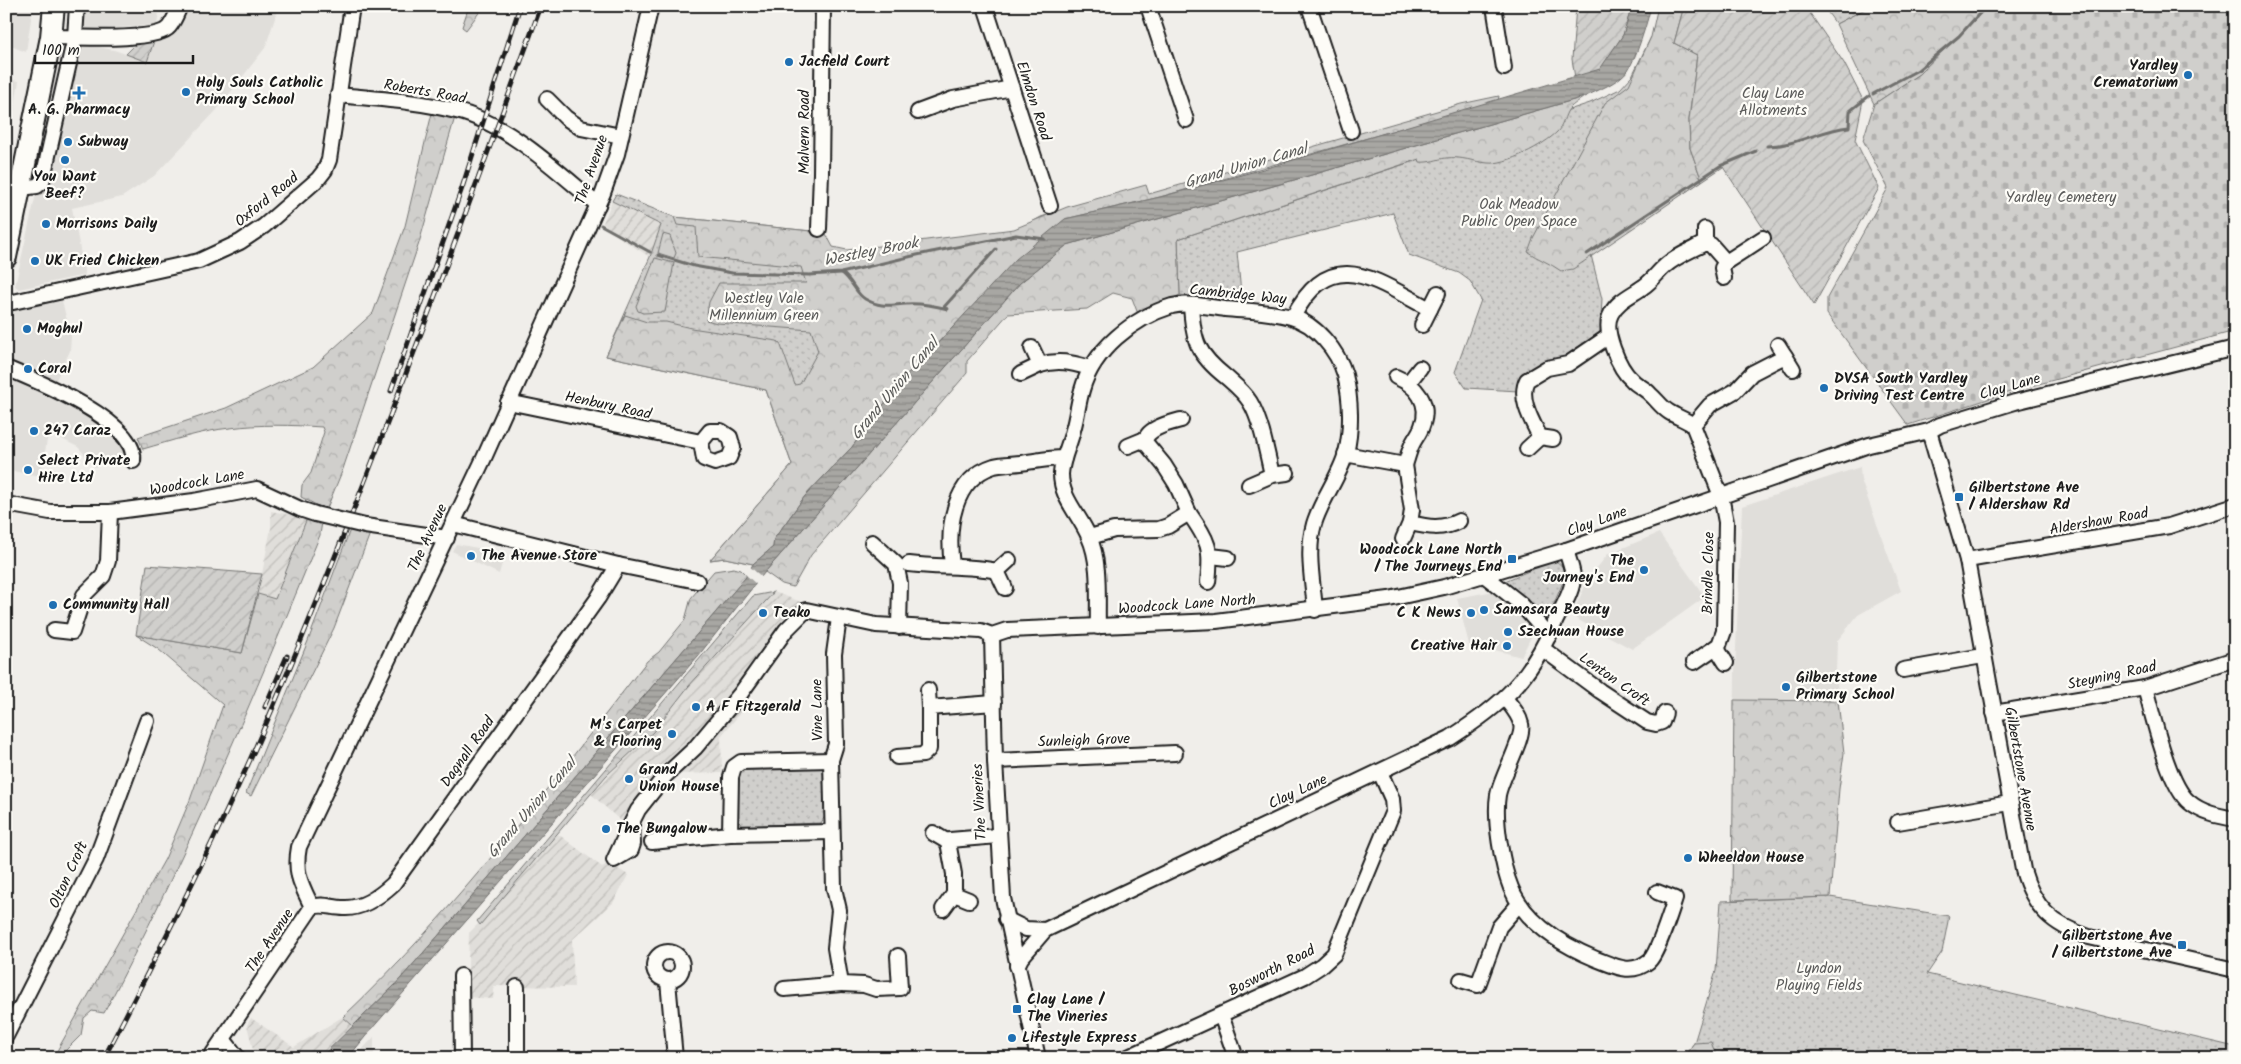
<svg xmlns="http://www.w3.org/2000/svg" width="2241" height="1064" font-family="Kalam,sans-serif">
	<defs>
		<pattern id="industrial-furrows" width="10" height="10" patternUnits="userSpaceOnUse" patternTransform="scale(1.25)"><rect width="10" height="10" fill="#e0deda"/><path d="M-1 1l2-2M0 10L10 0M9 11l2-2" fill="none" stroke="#c0beba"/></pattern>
		<pattern id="grass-dots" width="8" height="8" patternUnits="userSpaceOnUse" patternTransform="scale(1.25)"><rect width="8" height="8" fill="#d0cfcc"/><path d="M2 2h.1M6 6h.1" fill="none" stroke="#b2b1af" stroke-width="1.8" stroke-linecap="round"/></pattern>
		<pattern id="forest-crowns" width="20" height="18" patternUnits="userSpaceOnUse" patternTransform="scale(1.25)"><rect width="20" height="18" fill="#d0cfcc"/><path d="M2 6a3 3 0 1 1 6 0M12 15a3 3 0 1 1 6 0" fill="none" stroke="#b2b1af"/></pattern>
		<pattern id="cemetery-stones" width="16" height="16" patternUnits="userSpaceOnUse" patternTransform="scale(1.25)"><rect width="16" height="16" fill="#d0cfcc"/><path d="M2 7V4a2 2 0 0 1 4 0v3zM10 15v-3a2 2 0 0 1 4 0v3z" fill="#b2b1af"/></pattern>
		<pattern id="garden-furrows" width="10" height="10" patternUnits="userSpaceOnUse" patternTransform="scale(1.25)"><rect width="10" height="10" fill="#d0cfcc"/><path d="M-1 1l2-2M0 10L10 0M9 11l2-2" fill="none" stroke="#b2b1af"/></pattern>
		<pattern id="water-rules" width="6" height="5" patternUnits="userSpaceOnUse" patternTransform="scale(1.25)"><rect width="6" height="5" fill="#a8a7a3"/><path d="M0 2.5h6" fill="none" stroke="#888784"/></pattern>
	</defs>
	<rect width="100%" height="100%" fill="#f0eeea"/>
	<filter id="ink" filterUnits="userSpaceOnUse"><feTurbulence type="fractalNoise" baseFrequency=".02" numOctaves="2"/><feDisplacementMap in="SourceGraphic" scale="10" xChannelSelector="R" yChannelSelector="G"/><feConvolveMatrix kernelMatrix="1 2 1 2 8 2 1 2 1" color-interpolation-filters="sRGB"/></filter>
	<g filter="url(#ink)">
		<g fill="#e0deda">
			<path d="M6 6H33L26 52 6 44Z"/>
			<path d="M81 6H160L157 25 79 31Z"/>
			<path d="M187 6H279L265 48 216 111 154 176 122 197 72 208 85 275 19 289 15 286 36 194 47 189 77 43 114 50 147 61 154 41 164 40 172 34Z"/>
			<path d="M6 79 19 81 13 117 6 116Z"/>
			<path d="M62 301 71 336 70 351 54 384 102 425 128 453 95 467 78 447 50 433 47 440 41 476 6 470V326L9 311Z"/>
			<path d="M1860 467 1861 480 1901 591 1858 615 1837 641 1836 673 1844 753 1839 789 1830 897 1732 900 1735 671 1742 506Z"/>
			<path d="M1659 533 1705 597 1632 649 1571 616 1589 578 1608 554Z"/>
			<path d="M456 544 505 553 499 574 452 551Z"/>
			<path d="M1494 591 1516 606 1535 629 1521 657 1484 647 1471 652 1457 598Z"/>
			<path d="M374 1037V1058H354Z"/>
		</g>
		<g fill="url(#industrial-furrows)">
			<path d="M612 201 661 225 650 257 623 240 603 223Z"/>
			<path d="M271 511 307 518 275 599 258 594 271 528Z"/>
			<path d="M774 592 804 603 805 614 744 698 750 702 721 736 722 773 675 774 624 824 591 794 665 717 688 687Z"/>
			<path d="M558 834 602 867 609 863 628 875 613 903 572 940 574 987 494 986 493 999 467 997 469 933 492 910Z"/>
			<path d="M342 1017 353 1026 320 1058H255L247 1025 251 1018 294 1047Z"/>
		</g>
		<g fill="url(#grass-dots)" stroke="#767674">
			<path d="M1823 6H1871L1836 24Z"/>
			<path d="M1651 37 1702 181 1591 255 1602 299 1600 335C1590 343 1578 354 1567 359 1544 368 1524 361 1518 391L1466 388 1455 372 1481 300 1470 281 1459 273 1409 255 1393 213 1237 252 1242 303 1180 295 1178 239 1590 103 1620 89 1632 76Z"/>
			<path d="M616 194 674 217 811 231 819 229 839 270 1014 232 1041 217 1062 210 753 564 725 558 710 560 792 465 766 390 606 356 650 257 661 225 612 201Z"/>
			<path d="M1555 560 1563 567 1566 575 1545 625 1500 583Z"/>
			<path d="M819 766 827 773 825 816 821 823 742 826 737 819 736 774 739 767Z"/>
			<path d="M1830 897 1949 916 1942 952 1927 974 2235 1047V1058H1683L1694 1043 1716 971 1721 901Z"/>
		</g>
		<g fill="url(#forest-crowns)" stroke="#767674">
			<path d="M469 6H484L466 30 462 27Z"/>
			<path d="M1658 6H1684L1674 43 1697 55 1689 120 1690 148 1702 181 1573 269 1561 271C1550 263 1538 259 1528 252L1533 238 1605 103 1629 85 1651 37Z"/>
			<path d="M1871 6H1989L1919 74 1874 104 1836 24Z"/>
			<path d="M1499 96 1498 101 1160 197 1065 219 968 312 905 376 852 447 805 496 774 539 773 547 753 564 725 558 710 560 792 465 766 390 606 356 625 315 647 322H666L691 328 777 341 780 343 795 385 800 384 818 351 811 330 717 323 706 320 709 302 719 283H806L801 267 698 257 696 227 677 225 674 217 811 231 819 229 825 232 833 247 847 250 1014 229 1067 207 1146 185 1149 194 1461 104Z"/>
			<path d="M1584 97C1579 101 1570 106 1567 112 1563 120 1563 126 1557 132 1544 145 1506 165 1488 163 1474 162 1461 156 1446 158 1437 159 1430 163 1420 162L1419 159 1178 239 1180 295 1138 314 1132 298 1113 293 1087 309 1008 314 967 361V373L811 555 793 587 782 584 765 572 1020 283 1067 245Z"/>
			<path d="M432 113 455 117 419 243 343 469 327 508 320 507 301 497 302 485 311 473 324 432 322 427C292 425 260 424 230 428 201 431 171 441 143 449L138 437 226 408 313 367 373 313 405 226Z"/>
			<path d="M663 234 670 236 676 253 674 258 658 253Z"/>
			<path d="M655 258 674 263 665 312 643 313 638 311 636 306Z"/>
			<path d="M307 518 322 522 320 535C254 697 186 858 104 1013L92 1011 84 1018 81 1035 58 1058H53L165 859 190 800 223 705 158 649 136 635 242 653 258 594 275 599Z"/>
			<path d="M351 527 371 531 334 628 251 796 246 793 308 641Z"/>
			<path d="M734 568 741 570 746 575V577L453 919 394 986 353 1026 343 1017C457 909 551 784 647 661L659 652 685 620 691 598 714 571Z"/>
			<path d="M774 592 688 687 653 732 606 776 480 925 477 921 753 596Z"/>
			<path d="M1734 700 1838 701 1844 753 1839 789 1830 897 1732 900Z"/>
			<path d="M1711 1042 1717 1058H1683L1694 1043Z"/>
		</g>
		<path fill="url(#cemetery-stones)" stroke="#767674" d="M1989 6H2235V331L2013 391 1908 425 1827 314V298L1888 188 1863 140 1874 104 1919 74Z"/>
		<g fill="url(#garden-furrows)" stroke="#767674">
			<path d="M1576 6H1632L1623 35 1601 69 1575 78 1572 59Z"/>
			<path d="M1684 6H1805L1844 63 1863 100 1855 140 1879 188 1814 305 1723 167 1702 181 1690 148 1689 120 1697 55 1674 43Z"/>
			<path d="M154 41 147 62 126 54 137 43Z"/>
			<path d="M147 565 262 574 242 653 136 635Z"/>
		</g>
		<path fill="url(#water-rules)" stroke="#706f6d" d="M1632 6H1651C1647 23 1637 56 1628 70 1618 83 1598 90 1584 97L1067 245 1020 283 765 572 698 656 369 1032 348 1058H320L394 986 453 919 746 577 753 564 773 547 774 539 805 496 852 447 905 376 927 355 1016 259 1065 219 1160 197 1267 168 1600 69 1623 35Z"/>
		<path fill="#f0eeea" d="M749 566 763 578 757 585 745 574Z"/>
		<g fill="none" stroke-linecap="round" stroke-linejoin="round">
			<g stroke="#706f6d" stroke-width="3">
				<path d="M1873 94 1918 70 1959 36 1986 6"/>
				<path d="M1767 146C1796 146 1820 130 1849 127L1850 111 1869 96"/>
				<path d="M601 225 650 252"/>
				<path d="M1587 254 1720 166 1756 151"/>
				<path d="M658 255 694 266 732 273 809 275 841 273 917 255 1016 235 1045 239"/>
				<path d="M842 273C852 280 856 294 865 299 881 308 889 305 906 304 918 303 936 306 948 309"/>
				<path d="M944 307 996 249"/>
			</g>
			<defs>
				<g id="minor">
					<path d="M985 6 1050 206"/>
					<path d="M1148 6 1186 120"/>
					<path d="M1309 6 1351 131"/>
					<path d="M1494 6 1504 68"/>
					<path d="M51 37C73 37 157 42 169 27 174 21 177 13 180 6"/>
					<path d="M338 95C377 99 418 101 456 111 508 123 557 171 598 205"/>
					<path d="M547 99 566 118 581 128 621 136"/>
					<path d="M918 112 953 99 1012 88"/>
					<path d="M21 188 37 186 42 182 75 37 77 6"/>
					<path d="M819 229 821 173 823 6"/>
					<path d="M1705 229V243"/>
					<path d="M1724 278 1722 268 1726 262 1763 238"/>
					<path d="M6 299 13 302 199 261 240 242 264 226 318 179 325 170 329 160 352 6"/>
					<path d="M1191 305C1193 341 1197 354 1226 377 1235 385 1243 391 1250 402 1261 420 1267 453 1272 475L1287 473"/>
					<path d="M1293 317C1331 243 1376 281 1430 309"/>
					<path d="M1422 325 1438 293"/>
					<path d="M1785 356 1793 369"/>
					<path d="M1040 365C1059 359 1072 363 1090 368"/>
					<path d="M6 368C35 380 139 422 133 461"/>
					<path d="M1021 374 1040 365 1032 348"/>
					<path d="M1409 382 1420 368"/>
					<path d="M508 402 701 442 710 431H721L730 437 733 448 729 458 715 463 704 459 701 442"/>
					<path d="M1693 425 1710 405 1735 391 1752 373 1785 356 1778 345"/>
					<path d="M1929 431 1967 560 2023 870C2034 908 2052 925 2089 937L2235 970"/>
					<path d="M1553 439 1540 437C1532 421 1518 398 1527 380L1547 368 1568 364 1609 336"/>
					<path d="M1128 446 1145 439"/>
					<path d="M1527 449 1540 437"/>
					<path d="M1345 454 1405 465C1407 459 1409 452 1411 447 1414 439 1420 433 1422 426 1431 403 1416 385 1396 377"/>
					<path d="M1405 465 1412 510 1410 523C1428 527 1442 530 1459 521"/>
					<path d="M1249 485 1272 475"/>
					<path d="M6 504 50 512H110L194 501 257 489 300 509 315 514"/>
					<path d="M1189 513C1209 542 1212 548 1208 582"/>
					<path d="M453 524 618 565 697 581"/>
					<path d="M365 526 447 538"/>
					<path d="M1090 537 1114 530 1159 529 1168 526 1189 513 1176 484 1164 465 1145 442C1146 428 1170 423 1181 420"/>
					<path d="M1403 539 1410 523"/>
					<path d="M872 542 896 564 900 583 899 627"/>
					<path d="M1211 556 1228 558"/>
					<path d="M1967 560 2169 526 2235 505"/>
					<path d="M909 564C939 568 968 565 997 571"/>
					<path d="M952 565C947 529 952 479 994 466 1002 464 1012 464 1021 463 1036 461 1049 458 1064 458"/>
					<path d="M1484 575 1521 604 1549 636"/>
					<path d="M1005 588 997 571 1009 560"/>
					<path d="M839 618 834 654 836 744 831 760 834 888 839 910 835 948 841 984 864 985 876 989 900 988 898 956"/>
					<path d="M1098 627C1097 599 1101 563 1089 537 1080 515 1061 499 1061 474 1062 458 1070 444 1073 430 1077 417 1078 403 1082 390 1093 350 1133 318 1172 306 1188 302 1209 307 1225 309 1247 311 1269 311 1291 317 1315 323 1338 351 1345 375 1351 399 1352 429 1346 453 1340 476 1321 500 1314 524 1306 552 1313 582 1315 610"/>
					<path d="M54 630 72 632 84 595 103 576 108 561 110 512"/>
					<path d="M992 635 995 761 1003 898 1038 1058"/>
					<path d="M1716 647 1726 663"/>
					<path d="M1543 649 1600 691 1647 722 1656 724 1662 722 1665 713"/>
					<path d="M1694 662 1719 645 1724 631 1726 522 1721 496 1693 425C1685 419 1677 417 1669 412 1661 407 1657 400 1650 394 1645 388 1637 386 1632 380 1619 369 1602 330 1611 314 1617 301 1632 295 1643 287 1652 281 1657 273 1665 266 1676 256 1692 250 1705 243L1711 245 1726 262"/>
					<path d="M1903 670 1983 656"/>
					<path d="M2145 688C2153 715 2168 785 2189 802 2202 813 2218 816 2235 819"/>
					<path d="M928 690 929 708"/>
					<path d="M1505 698C1511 706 1519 714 1521 724 1525 737 1501 777 1498 795 1494 819 1502 866 1511 888 1526 924 1562 945 1596 959 1615 966 1631 976 1649 961 1657 955 1671 911 1675 899L1657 892"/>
					<path d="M1994 713 2145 688 2235 659"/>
					<path d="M897 757 923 755 929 749V708L994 703"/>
					<path d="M995 761 1175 753"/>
					<path d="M632 822 614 860 631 850 633 844 632 822 638 810 665 776 695 748 741 693 786 630 806 610 876 625 981 631 992 635 1007 630 1216 621 1389 599 1444 587 1566 550 1869 445 1929 431 1940 425 2015 402 2235 348"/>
					<path d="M1898 822 2010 803"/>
					<path d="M933 833 948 842"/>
					<path d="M730 834 731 777 734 767 741 762 831 760"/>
					<path d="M652 842 730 834 832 832"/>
					<path d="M954 894 969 900"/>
					<path d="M312 907C301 884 294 873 299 847L484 458 603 193 617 154 651 6"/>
					<path d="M312 907C323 903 332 908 344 908 362 909 380 896 393 884L598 598 618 565"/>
					<path d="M943 909 954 894V874L948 842 950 840 998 836"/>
					<path d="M1006 919 1026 929 1045 930"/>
					<circle cx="668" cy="966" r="14"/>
					<path d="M1017 966 1021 958 1045 930 1450 738C1503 704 1529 681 1555 622 1561 609 1574 590 1573 576 1572 567 1568 558 1566 550"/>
					<path d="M461 976 462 1058"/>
					<path d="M1461 980 1478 985 1499 927 1519 904"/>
					<path d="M668 981 675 1058"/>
					<path d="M517 987V1058"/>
					<path d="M784 989 841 984"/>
					<path d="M1221 1015 1236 1058"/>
					<path d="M6 1036 96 859 147 721"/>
					<path d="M223 1039 238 1058"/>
					<path d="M210 1058 312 907"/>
					<path d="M1126 1058 1305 976 1322 965 1334 954 1393 811 1392 799 1380 772"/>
				</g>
				<path id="highway" d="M6 257 51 37 54 6"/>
			</defs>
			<use href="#minor" stroke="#1c1c1c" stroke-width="18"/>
			<use href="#highway" stroke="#1c1c1c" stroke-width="24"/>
			<use href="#minor" stroke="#fdfcf7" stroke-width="14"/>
			<use href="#highway" stroke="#fdfcf7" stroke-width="20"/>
			<defs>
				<g id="rail">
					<path d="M391 391 462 188 520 6"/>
					<path d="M265 707 287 656"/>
					<path d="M104 1058C167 936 229 813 282 686 376 463 458 234 541 6"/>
				</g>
			</defs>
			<use href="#rail" stroke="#1c1c1c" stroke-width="5"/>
			<use href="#rail" stroke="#fdfcf7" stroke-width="3" stroke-dasharray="9" stroke-linecap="butt"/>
			<defs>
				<path id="minor-bridge" d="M315 514 365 526"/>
			</defs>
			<use href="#minor-bridge" stroke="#1c1c1c" stroke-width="18" stroke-linecap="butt"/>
			<use href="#minor-bridge" stroke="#fdfcf7" stroke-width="14"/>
		</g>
	</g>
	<g fill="#1f6fb2" stroke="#fdfcf7" stroke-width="2">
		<circle cx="789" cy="62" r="5"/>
		<circle cx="2188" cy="75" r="5"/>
		<circle cx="186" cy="92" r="5"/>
		<path d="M76.5 85.5h5v5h5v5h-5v5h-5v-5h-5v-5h5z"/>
		<circle cx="68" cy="142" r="5"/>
		<circle cx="65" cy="160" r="5"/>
		<circle cx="46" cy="224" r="5"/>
		<circle cx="35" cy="261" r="5"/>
		<circle cx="27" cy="329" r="5"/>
		<circle cx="28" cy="369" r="5"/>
		<circle cx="1824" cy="388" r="5"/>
		<circle cx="34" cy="431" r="5"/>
		<circle cx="28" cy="470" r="5"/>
		<rect x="1954" y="492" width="10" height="10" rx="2.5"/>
		<circle cx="471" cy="556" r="5"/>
		<rect x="1507" y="554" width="10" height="10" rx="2.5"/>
		<circle cx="1644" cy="570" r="5"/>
		<circle cx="53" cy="605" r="5"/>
		<circle cx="1484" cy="610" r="5"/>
		<circle cx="763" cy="613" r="5"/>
		<circle cx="1471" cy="613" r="5"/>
		<circle cx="1508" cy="632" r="5"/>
		<circle cx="1507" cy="646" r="5"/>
		<circle cx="1786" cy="687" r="5"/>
		<circle cx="696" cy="707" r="5"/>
		<circle cx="672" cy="734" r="5"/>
		<circle cx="629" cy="779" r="5"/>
		<circle cx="606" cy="829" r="5"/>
		<circle cx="1688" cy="858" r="5"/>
		<rect x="2177" y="940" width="10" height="10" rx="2.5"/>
		<rect x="1012" y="1004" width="10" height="10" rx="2.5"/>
		<circle cx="1012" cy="1038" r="5"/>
	</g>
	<g text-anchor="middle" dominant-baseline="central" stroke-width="4.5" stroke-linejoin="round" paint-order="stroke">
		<g font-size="15" font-weight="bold" fill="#1c1c1c" stroke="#fdfcf7" text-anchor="start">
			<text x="799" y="62">Jacfield Court</text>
			<text x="2178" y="66" text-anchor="end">Yardley<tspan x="2178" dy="17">Crematorium</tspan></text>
			<text x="196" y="83">Holy Souls Catholic<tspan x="196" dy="17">Primary School</tspan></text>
			<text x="79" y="110" text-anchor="middle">A. G. Pharmacy</text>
			<text x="78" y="142">Subway</text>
			<text x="65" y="177" text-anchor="middle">You Want<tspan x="65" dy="17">Beef?</tspan></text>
			<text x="56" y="224">Morrisons Daily</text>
			<text x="45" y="261">UK Fried Chicken</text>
			<text x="37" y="329">Moghul</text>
			<text x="38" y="369">Coral</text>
			<text x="1834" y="379">DVSA South Yardley<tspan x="1834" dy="17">Driving Test Centre</tspan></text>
			<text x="44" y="431">247 Caraz</text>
			<text x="38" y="461">Select Private<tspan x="38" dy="17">Hire Ltd</tspan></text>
			<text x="1969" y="488">Gilbertstone Ave<tspan x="1969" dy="17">/ Aldershaw Rd</tspan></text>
			<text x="1502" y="550" text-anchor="end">Woodcock Lane North<tspan x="1502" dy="17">/ The Journeys End</tspan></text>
			<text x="481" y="556">The Avenue Store</text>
			<text x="1634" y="561" text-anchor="end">The<tspan x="1634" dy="17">Journey's End</tspan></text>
			<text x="63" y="605">Community Hall</text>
			<text x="1494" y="610">Samasara Beauty</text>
			<text x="773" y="613">Teako</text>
			<text x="1461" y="613" text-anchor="end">C K News</text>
			<text x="1518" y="632">Szechuan House</text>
			<text x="1497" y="646" text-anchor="end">Creative Hair</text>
			<text x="1796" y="678">Gilbertstone<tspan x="1796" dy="17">Primary School</tspan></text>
			<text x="706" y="707">A F Fitzgerald</text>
			<text x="662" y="725" text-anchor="end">M's Carpet<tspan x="662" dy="17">&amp; Flooring</tspan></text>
			<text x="639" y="770">Grand<tspan x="639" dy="17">Union House</tspan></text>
			<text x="616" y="829">The Bungalow</text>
			<text x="1698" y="858">Wheeldon House</text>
			<text x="2172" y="936" text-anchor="end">Gilbertstone Ave<tspan x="2172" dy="17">/ Gilbertstone Ave</tspan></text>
			<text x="1027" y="1000">Clay Lane /<tspan x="1027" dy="17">The Vineries</tspan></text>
			<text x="1022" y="1038">Lifestyle Express</text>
		</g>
		<g font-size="15" fill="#1c1c1c" stroke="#fdfcf7">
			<text transform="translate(425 92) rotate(10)">Roberts Road</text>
			<text transform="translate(1033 101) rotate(72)">Elmdon Road</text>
			<text transform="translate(805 132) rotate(-90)">Malvern Road</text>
			<text transform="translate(592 170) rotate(-71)">The Avenue</text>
			<text transform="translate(267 200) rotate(-39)">Oxford Road</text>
			<text transform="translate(1238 295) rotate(6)">Cambridge Way</text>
			<text transform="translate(2010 387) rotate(-16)">Clay Lane</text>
			<text transform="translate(608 406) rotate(12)">Henbury Road</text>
			<text transform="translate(197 483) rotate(-10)">Woodcock Lane</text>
			<text transform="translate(1597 522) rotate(-20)">Clay Lane</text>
			<text transform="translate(2099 522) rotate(-10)">Aldershaw Road</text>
			<text transform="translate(428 538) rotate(-65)">The Avenue</text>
			<text transform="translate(1709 573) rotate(-89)">Brindle Close</text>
			<text transform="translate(1187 605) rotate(-4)">Woodcock Lane North</text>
			<text transform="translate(2112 676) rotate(-12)">Steyning Road</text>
			<text transform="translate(1614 680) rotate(35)">Lenton Croft</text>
			<text transform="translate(818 710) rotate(-91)">Vine Lane</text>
			<text transform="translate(1084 741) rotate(-2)">Sunleigh Grove</text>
			<text transform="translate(468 752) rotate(-55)">Dagnall Road</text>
			<text transform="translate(2020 769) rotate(80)">Gilbertstone Avenue</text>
			<text transform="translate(1298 792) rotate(-25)">Clay Lane</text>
			<text transform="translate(980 802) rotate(-93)">The Vineries</text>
			<text transform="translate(69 875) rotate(-65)">Olton Croft</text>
			<text transform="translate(270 941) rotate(-56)">The Avenue</text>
			<text transform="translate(1272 971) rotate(-27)">Bosworth Road</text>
		</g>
		<g font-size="15" fill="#5b5b5a" stroke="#fdfcf7">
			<text x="1773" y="94">Clay Lane<tspan x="1773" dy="17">Allotments</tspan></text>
			<text x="2061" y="198">Yardley Cemetery</text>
			<text x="1519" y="205">Oak Meadow<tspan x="1519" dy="17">Public Open Space</tspan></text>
			<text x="764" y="299">Westley Vale<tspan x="764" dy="17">Millennium Green</tspan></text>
			<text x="1819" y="969">Lyndon<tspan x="1819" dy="17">Playing Fields</tspan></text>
		</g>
		<g font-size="16" font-style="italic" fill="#5b5b59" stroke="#fdfcf7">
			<text transform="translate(1246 166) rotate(-16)">Grand Union Canal</text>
			<text transform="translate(871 252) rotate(-11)">Westley Brook</text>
			<text transform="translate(895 389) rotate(-50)">Grand Union Canal</text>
			<text transform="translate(532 808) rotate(-49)">Grand Union Canal</text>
		</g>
	</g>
	<rect width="2241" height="1064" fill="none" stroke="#fdfcf7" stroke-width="25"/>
	<rect x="12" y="12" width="2216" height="1039" fill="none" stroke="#1c1c1c" stroke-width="2" filter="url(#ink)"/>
	<path d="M35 55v8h158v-8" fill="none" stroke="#1c1c1c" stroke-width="2.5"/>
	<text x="42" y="55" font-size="15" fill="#1c1c1c" stroke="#fdfcf7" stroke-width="4" paint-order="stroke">100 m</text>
</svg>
